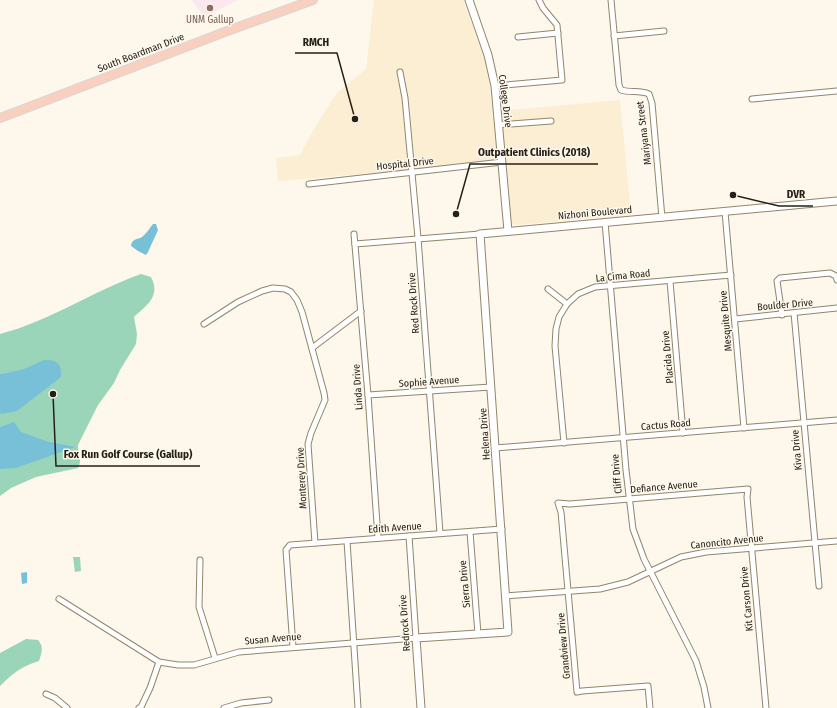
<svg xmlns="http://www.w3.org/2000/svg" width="837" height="708" font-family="'Fira Sans Condensed',sans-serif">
	<rect width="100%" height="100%" fill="#fdf7ec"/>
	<g fill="#fceed2">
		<path d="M374 0H463L486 63 490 87 497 160 408 170 278 181 276 158 300 155 315 127 337 93 366 69Z"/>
		<path d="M620 100 631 215 516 225 510 222 501 111Z"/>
	</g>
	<path fill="#fce7ee" d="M192 0H238L204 17Z"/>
	<g fill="#9bd5b9">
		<path d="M141 274 151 277C161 296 147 305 134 317L137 334 136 344 120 370 114 383 98 405 78 445C77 455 83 458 78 468L36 477 11 488 0 496V334C50 321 93 291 141 274Z"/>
		<path d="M73 557H80L81 571 75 572Z"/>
		<path d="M26 639 38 640C44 647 42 652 39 661 22 666 13 673 0 686V653Z"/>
	</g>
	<g fill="#77c0d7">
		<path d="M153 224H156L158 230 148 252 146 255 138 251 131 246C132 238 137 240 142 237 146 234 150 228 153 224Z"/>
		<path d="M44 360C57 360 62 363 61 377L17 411 2 414 0 413V374H3L24 369Z"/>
		<path d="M14 422 21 432 49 442 75 447 16 468 0 469V427Z"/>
		<path d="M27 572V583L22 584 21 573Z"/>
	</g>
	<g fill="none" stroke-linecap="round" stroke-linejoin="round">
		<defs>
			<g id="street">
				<path d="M611 0 619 85 621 90C631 93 639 90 649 94L652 103 662 218"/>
				<path d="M614 36 664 31"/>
				<path d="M518 37 558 33"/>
				<path d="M400 72 405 98 418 238 440 533"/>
				<path d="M495 86 562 80 557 25 543 8 539 0"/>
				<path d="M752 99 837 91"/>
				<path d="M498 125 551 121"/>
				<path d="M309 184 502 162"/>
				<path d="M725 212 744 428"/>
				<path d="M605 222 626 470 633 529 644 559 696 661 704 687 708 708"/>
				<path d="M354 234 368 395 378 538"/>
				<path d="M355 244 480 234"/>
				<path d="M670 281 683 433"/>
				<path d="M548 289 567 304"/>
				<path d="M794 313 819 586"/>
				<path d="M782 315 777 281 780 278 830 273 836 276 837 280"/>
				<path d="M735 319 837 308"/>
				<path d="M204 324 238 302 262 291 273 288 285 289 291 292 297 300 302 312 324 393 325 400 311 433 308 444 315 543"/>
				<path d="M312 348 361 311"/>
				<path d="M368 395 491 387"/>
				<path d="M564 443 555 346 556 329 559 317 567 304 578 294 595 287 731 275"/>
				<path d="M496 448 837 420"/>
				<path d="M470 532 478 634"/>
				<path d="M347 541 358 708"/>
				<path d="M200 560 199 607 215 658"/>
				<path d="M506 596 600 589 628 582 681 557 706 552 837 541"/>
				<path d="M59 599 159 662 178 665H194L239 652 416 638 409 536"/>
				<path d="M293 647 286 550 290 545 502 529"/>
				<path d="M46 694 55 698 67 708"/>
				<path d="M139 708 141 707 150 688 159 662"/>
				<path d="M224 708 241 703 269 700"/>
				<path d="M650 708 648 686 582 691 577 692 561 512 558 503 570 504 748 489 747 497 766 708"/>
			</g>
			<g id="secondary">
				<path d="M469 0 488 55 495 86 508 231"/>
				<path d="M421 708 416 638 508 632 480 234 837 201"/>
			</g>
			<path id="primary" d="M0 118 230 30 313 0"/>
		</defs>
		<use href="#street" stroke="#92856b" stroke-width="7"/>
		<use href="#secondary" stroke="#92856b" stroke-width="9"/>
		<use href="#primary" stroke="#d8d7d5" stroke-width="10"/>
		<use href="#street" stroke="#fff" stroke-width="5"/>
		<use href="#secondary" stroke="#fff" stroke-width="7"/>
		<use href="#primary" stroke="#f9d0bf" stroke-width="8"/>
	</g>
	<circle fill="#8d6e63" stroke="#fdf7ec" stroke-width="1.5" cx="210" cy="8" r="4"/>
	<g text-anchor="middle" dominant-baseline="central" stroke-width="3" stroke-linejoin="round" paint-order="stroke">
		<g font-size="10" fill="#785e54" stroke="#fdf7ec">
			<text x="210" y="20">UNM Gallup</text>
		</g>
		<g font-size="10" fill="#252016" stroke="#fdf7ec">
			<text transform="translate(141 53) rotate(-21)">South Boardman Drive</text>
			<text transform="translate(505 101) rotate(83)">College Drive</text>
			<text transform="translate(644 133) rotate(-97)">Mariyana Street</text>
			<text transform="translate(405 164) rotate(-6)">Hospital Drive</text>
			<text transform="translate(595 213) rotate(-5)">Nizhoni Boulevard</text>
			<text transform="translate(623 276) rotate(-6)">La Cima Road</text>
			<text transform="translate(414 303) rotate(-94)">Red Rock Drive</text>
			<text transform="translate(785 305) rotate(-5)">Boulder Drive</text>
			<text transform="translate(726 321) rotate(-95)">Mesquite Drive</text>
			<text transform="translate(668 357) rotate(-95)">Placida Drive</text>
			<text transform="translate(429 382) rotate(-4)">Sophie Avenue</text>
			<text transform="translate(358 387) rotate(-94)">Linda Drive</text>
			<text transform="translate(666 425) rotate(-5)">Cactus Road</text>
			<text transform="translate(485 434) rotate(-94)">Helena Drive</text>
			<text transform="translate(797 450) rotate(-95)">Kiva Drive</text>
			<text transform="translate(617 474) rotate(-95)">Cliff Drive</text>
			<text transform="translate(302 478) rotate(-93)">Monterey Drive</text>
			<text transform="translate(664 487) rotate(-5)">Defiance Avenue</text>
			<text transform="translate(395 528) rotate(-4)">Edith Avenue</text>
			<text transform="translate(727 542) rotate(-6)">Canoncito Avenue</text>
			<text transform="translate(465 584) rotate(-95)">Sierra Drive</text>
			<text transform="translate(747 599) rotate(-95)">Kit Carson Drive</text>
			<text transform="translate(405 623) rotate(-94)">Redrock Drive</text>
			<text transform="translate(273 639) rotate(-5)">Susan Avenue</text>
			<text transform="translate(564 646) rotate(-95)">Grandview Drive</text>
		</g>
	</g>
	<path fill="none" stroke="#252016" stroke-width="1.5" d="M355 119L337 53H295M456 214L470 164H598M733 195L779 206H813M53 394L56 466H200"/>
	<g fill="#252016" stroke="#fdf7ec" stroke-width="1.5">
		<circle cx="355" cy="119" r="4"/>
		<circle cx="456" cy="214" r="4"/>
		<circle cx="733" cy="195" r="4"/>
		<circle cx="53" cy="394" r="4"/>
	</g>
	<g font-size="11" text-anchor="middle" font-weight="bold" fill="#252016" stroke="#fdf7ec" stroke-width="3" stroke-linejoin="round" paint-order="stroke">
		<text x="316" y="46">RMCH</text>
		<text x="534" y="156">Outpatient Clinics (2018)</text>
		<text x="796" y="198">DVR</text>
		<text x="128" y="458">Fox Run Golf Course (Gallup)</text>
	</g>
</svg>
